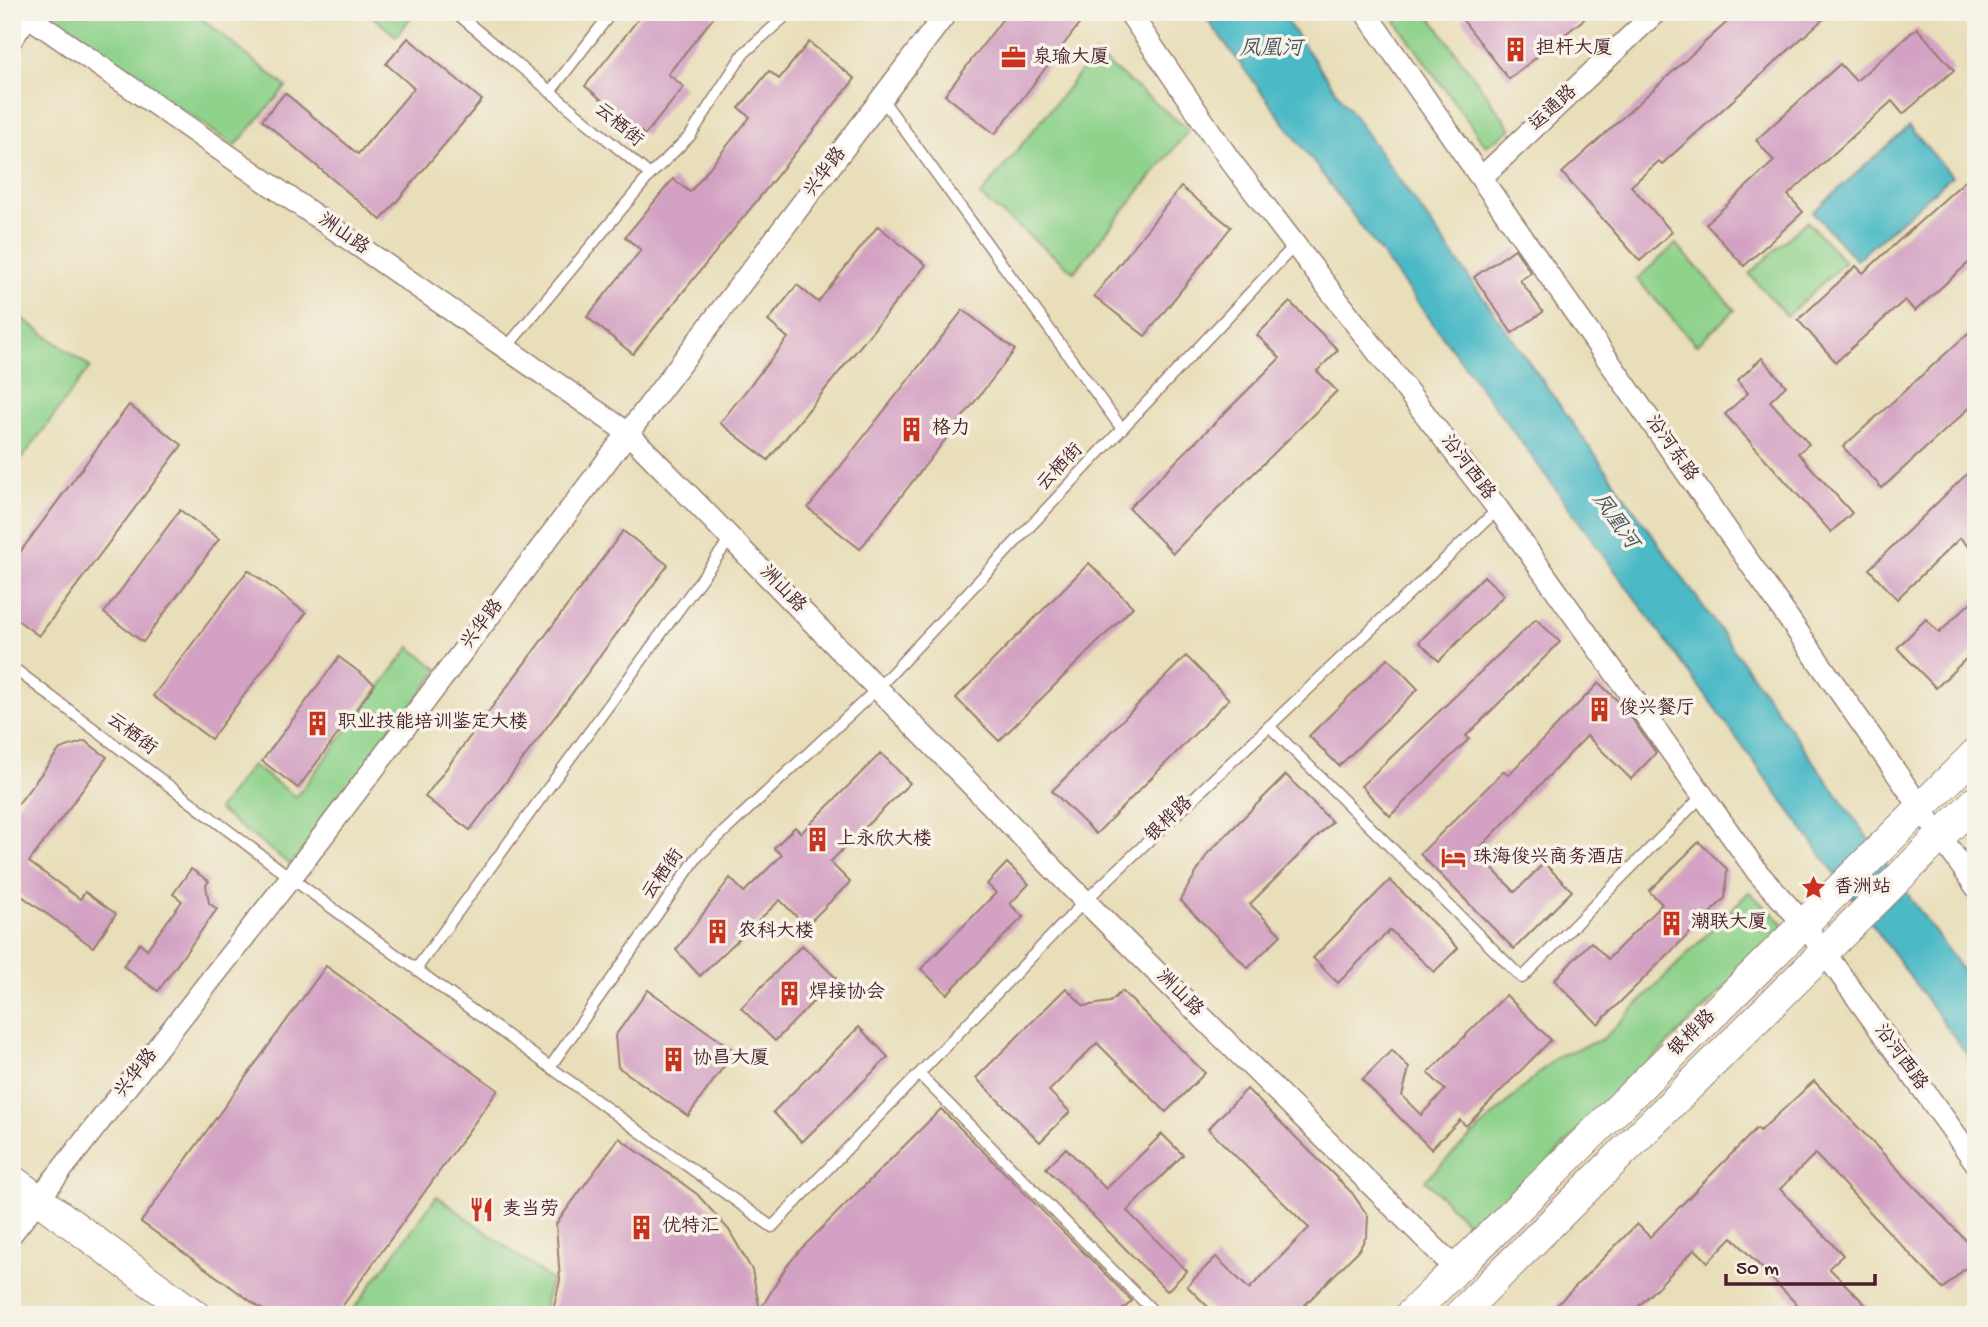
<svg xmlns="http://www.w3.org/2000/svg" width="1988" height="1327" font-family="'Gochi Hand','LXGW WenKai TC',sans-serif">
	<rect width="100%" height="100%" fill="#f7f3e8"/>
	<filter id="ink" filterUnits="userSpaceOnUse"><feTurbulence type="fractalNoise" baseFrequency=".0143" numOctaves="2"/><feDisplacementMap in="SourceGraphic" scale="14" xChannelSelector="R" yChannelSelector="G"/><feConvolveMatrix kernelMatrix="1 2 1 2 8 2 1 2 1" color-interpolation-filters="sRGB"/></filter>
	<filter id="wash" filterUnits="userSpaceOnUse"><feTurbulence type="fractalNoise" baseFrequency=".00686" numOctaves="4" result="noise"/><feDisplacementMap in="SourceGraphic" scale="28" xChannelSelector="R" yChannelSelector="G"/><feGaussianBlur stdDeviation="1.57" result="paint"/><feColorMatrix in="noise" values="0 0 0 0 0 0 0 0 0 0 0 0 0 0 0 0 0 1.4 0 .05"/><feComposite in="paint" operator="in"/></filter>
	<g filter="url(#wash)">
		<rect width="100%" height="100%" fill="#e8deb9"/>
		<g fill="#8ed28b" stroke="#6c785b" stroke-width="2">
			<path d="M55 12H203L200 17 286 87 235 146 49 19Z"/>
			<path d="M367 12H415L396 36Z"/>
			<path d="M1389 12H1427L1511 129 1486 146Z"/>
			<path d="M1095 54 1189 130 1074 272 980 196Z"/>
			<path d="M1807 221 1845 262 1787 316 1749 274Z"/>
			<path d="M1676 244 1735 310 1696 345 1637 279Z"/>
			<path d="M15 313 90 367 12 472V317Z"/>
			<path d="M410 647 439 670 291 865 218 810 252 765 296 797Z"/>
			<path d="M1749 892 1787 927 1476 1232 1425 1180 1556 1057 1603 1039Z"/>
			<path d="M437 1196 551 1280 542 1315H349Z"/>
		</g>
		<g fill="#4cbac6" stroke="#4b6c78" stroke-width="2">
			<path d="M1202 12H1280L1976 990V1067L1530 454Z"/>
			<path d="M1909 127 1952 176 1856 260 1813 212Z"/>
		</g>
		<g id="blocks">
			<g fill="#d3a1c3">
				<path d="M644 12H718L668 74 684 87 645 135 585 86Z"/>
				<path d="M1008 12H1069L1081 22 995 134 945 95Z"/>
				<path d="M1471 12H1593L1509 79 1462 19Z"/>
				<path d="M1738 12H1831L1662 164 1659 161 1631 186 1672 232 1640 261 1562 173Z"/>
				<path d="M1917 28 1954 70 1903 114 1892 101 1788 195 1803 212 1744 266 1706 224 1774 161 1756 140 1840 64 1856 81Z"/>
				<path d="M408 38 482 100 381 220 262 120 285 93 358 154 414 88 386 64Z"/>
				<path d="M809 42 855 79 633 354 587 317 641 250 625 237 673 179 690 192 750 117 739 108 769 71 779 79Z"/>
				<path d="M1976 171V256L1915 311 1905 300 1836 362 1798 320 1856 266 1863 273Z"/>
				<path d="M1181 187 1231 227 1145 336 1094 296Z"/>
				<path d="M878 226 926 265 768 460 720 423 788 338 768 321 797 285 818 302Z"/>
				<path d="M1515 249 1531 273 1520 280 1543 312 1512 333 1474 277Z"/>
				<path d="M1290 302 1338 350 1317 371 1337 391 1173 553 1129 508 1280 358 1257 335Z"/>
				<path d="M963 310 1015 350 860 549 808 508Z"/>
				<path d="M1976 326V402L1882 488 1843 447Z"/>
				<path d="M1762 358 1786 386 1770 401 1809 444 1798 453 1852 513 1831 532 1725 414 1748 393 1737 381Z"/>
				<path d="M129 405 182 445 39 636 12 616V563Z"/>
				<path d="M1976 465V554L1960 538 1897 599 1869 569Z"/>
				<path d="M180 510 219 539 143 642 104 613Z"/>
				<path d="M623 531 668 565 470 830 425 797Z"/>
				<path d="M1089 563 1133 607 999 741 956 698Z"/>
				<path d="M248 570 306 613 211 739 153 696Z"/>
				<path d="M1484 576 1504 595 1439 661 1419 642Z"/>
				<path d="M1976 597V649L1936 688 1897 648 1926 619 1939 633Z"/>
				<path d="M1536 619 1560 642 1466 736 1469 739 1390 816 1361 786Z"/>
				<path d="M1186 656 1229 699 1096 834 1052 791Z"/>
				<path d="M339 657 375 684 298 788 262 761Z"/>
				<path d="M1388 658 1418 689 1339 766 1309 736Z"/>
				<path d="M1599 683 1623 706 1656 753 1631 779 1587 736 1476 852 1515 892 1544 863 1572 891 1514 949 1420 854 1504 771 1508 775Z"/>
				<path d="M85 741 107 757 29 862 80 899 85 892 116 914 93 947 12 889V812L60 749Z"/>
				<path d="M881 753 910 783 830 862 850 882 806 926 780 900 700 976 676 950 730 878 744 892 782 855 774 848 795 827 801 833Z"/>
				<path d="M1286 775 1332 822 1250 904 1281 935 1248 968 1180 900 1208 853Z"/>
				<path d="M1699 842 1727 869 1725 898 1598 1024 1554 980 1591 942 1608 959 1662 904 1649 891Z"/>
				<path d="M1007 863 1029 884 1010 904 1023 917 947 994 921 969 996 893 987 884Z"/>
				<path d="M191 869 209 881 206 885 209 903 217 909 158 991 123 966 140 943 147 949 182 901 173 894Z"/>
				<path d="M1390 880 1458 948 1434 972 1390 930 1338 983 1313 958Z"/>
				<path d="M802 945 836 978 775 1041 741 1008Z"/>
				<path d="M326 966 498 1090 336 1315H270L141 1222Z"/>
				<path d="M1066 988 1084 1006 1110 1002 1122 991 1205 1073 1166 1112 1097 1043 1049 1091 1070 1112 1040 1142 976 1078Z"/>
				<path d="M648 990 735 1051 688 1116 618 1067 615 1036Z"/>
				<path d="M1506 995 1551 1040 1466 1126 1460 1120 1431 1149 1362 1080 1392 1050 1409 1068 1402 1096 1421 1115 1445 1090 1428 1073Z"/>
				<path d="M859 1027 888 1057 802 1142 773 1112Z"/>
				<path d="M1814 1081 1976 1251V1258L1943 1289 1815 1154 1780 1189 1843 1255 1829 1268 1876 1315H1807L1732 1237 1708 1262 1695 1249 1630 1315H1547L1637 1224 1650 1237 1757 1128 1760 1131Z"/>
				<path d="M1247 1089 1352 1193 1368 1216 1367 1235 1359 1250 1295 1315H1216L1187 1286 1216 1257 1249 1289 1309 1228 1208 1129Z"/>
				<path d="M941 1109 1132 1301 1117 1315H552L560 1280 556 1224 619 1138 697 1194 729 1230 752 1270 760 1310 786 1267 800 1250Z"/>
				<path d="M1162 1134 1183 1155 1127 1211 1187 1271 1167 1291 1046 1168 1066 1148 1106 1189Z"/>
			</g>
		</g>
	</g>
	<g filter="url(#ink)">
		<use href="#blocks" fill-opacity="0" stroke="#997e72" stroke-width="2"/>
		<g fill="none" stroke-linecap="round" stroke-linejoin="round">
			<defs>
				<g id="lane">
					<path d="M455 12 650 175 506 348"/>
					<path d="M12 48 34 17"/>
					<path d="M550 92 612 12"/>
					<path d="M882 99 1122 429"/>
					<path d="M650 175 690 136 743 54 790 12"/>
					<path d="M12 667 291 878 550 1067 698 856 876 690 1296 244"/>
					<path d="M1269 726 1522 978 1704 794"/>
					<path d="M416 969 731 538"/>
					<path d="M550 1067 772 1227 1085 901 1498 509"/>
					<path d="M919 1074 1157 1315"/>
				</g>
				<g id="street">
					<path d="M22 12 628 433 1085 901 1456 1269"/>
					<path d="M1129 12 1229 159 1498 509 1758 873 1804 924 1976 1163"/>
					<path d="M1365 12 1976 887"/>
					<path d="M1482 177 1656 12"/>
					<path d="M12 1233 303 862 947 12"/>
				</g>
				<g id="secondary">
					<path d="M12 1180 195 1315"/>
					<path d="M1410 1315 1976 753"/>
					<path d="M1459 1315 1976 801"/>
				</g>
			</defs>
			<use href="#lane" stroke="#997e72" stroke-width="13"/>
			<use href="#street" stroke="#997e72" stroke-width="24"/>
			<use href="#secondary" stroke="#997e72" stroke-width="32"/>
			<use href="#lane" stroke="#fff" stroke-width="10"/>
			<use href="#street" stroke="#fff" stroke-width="21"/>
			<use href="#secondary" stroke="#fff" stroke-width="30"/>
		</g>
	</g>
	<defs>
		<symbol id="building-bare" viewBox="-9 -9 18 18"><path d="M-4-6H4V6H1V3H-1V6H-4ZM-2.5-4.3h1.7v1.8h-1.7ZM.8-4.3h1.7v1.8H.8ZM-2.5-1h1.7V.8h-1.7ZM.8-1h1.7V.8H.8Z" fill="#c8321e" stroke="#f7f3e8" stroke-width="2.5" paint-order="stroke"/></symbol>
		<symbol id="office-bare" viewBox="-9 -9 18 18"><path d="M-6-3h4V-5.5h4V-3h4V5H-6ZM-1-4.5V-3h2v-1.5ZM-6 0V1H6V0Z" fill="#c8321e" stroke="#f7f3e8" stroke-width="2.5" paint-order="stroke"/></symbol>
		<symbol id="hotel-bare" viewBox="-9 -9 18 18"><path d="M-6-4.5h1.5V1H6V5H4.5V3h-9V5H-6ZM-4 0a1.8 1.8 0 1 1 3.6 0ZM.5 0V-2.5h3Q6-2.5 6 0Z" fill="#c8321e" stroke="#f7f3e8" stroke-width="2.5" paint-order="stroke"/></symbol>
		<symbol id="sight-bare" viewBox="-9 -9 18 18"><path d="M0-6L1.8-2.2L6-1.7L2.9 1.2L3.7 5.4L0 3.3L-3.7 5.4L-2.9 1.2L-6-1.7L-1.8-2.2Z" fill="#c8321e" stroke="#f7f3e8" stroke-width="2.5" paint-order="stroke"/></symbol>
		<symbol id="restaurant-bare" viewBox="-9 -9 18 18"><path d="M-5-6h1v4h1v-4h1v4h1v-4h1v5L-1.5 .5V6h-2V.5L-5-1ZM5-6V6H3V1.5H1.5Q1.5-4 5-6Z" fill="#c8321e" stroke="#f7f3e8" stroke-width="2.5" paint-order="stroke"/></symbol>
	</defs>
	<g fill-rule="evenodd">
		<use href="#building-bare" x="1498" y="32" width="35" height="35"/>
		<use href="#office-bare" x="996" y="40" width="35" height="35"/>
		<use href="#building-bare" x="894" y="412" width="35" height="35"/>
		<use href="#building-bare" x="1582" y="692" width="35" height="35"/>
		<use href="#building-bare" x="300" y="706" width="35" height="35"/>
		<use href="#building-bare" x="800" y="822" width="35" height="35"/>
		<use href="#hotel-bare" x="1436" y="840" width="35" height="35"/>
		<use href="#sight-bare" x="1796" y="870" width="35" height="35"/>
		<use href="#building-bare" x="1654" y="906" width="35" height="35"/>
		<use href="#building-bare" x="700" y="914" width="35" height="35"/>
		<use href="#building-bare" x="772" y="976" width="35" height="35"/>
		<use href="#building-bare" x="656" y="1042" width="35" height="35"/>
		<use href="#restaurant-bare" x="464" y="1192" width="35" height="35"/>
		<use href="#building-bare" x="624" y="1210" width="35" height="35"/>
	</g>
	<g text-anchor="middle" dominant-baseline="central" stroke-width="7" stroke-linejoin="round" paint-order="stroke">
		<g font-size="19" fill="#4a1f2b" stroke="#f7f3e8" text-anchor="start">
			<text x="1536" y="49">担杆大厦</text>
			<text x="1033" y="58">泉瑜大厦</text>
			<text x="932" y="429">格力</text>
			<text x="1619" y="709">俊兴餐厅</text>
			<text x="338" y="723">职业技能培训鉴定大楼</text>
			<text x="837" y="840">上永欣大楼</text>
			<text x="1473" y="858">珠海俊兴商务酒店</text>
			<text x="1834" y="888">香洲站</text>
			<text x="1691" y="923">潮联大厦</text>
			<text x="738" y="932">农科大楼</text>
			<text x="809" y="993">焊接协会</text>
			<text x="693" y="1059">协昌大厦</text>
			<text x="502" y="1210">麦当劳</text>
			<text x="662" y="1227">优特汇</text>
		</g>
		<g font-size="19" fill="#4a1f2b" stroke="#f7f3e8">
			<text transform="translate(1554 109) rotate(-43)">运通路</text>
			<text transform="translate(618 126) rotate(40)">云栖街</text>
			<text transform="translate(826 173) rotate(-53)">兴华路</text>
			<text transform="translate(343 235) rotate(35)">洲山路</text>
			<text transform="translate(1671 449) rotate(55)">沿河东路</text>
			<text transform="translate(1061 468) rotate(-47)">云栖街</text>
			<text transform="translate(1467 468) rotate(53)">沿河西路</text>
			<text transform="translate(782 590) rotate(46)">洲山路</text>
			<text transform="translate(483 625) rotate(-53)">兴华路</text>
			<text transform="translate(131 735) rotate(37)">云栖街</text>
			<text transform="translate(1170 820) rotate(-44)">银桦路</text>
			<text transform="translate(664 875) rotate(-55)">云栖街</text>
			<text transform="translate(1179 994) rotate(45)">洲山路</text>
			<text transform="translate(1693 1034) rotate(-45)">银桦路</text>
			<text transform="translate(1900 1058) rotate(54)">沿河西路</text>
			<text transform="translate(137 1074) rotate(-52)">兴华路</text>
		</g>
		<g font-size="21" font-style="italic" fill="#4b5561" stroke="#f7f3e8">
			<text x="1271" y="50">凤凰河</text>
			<text transform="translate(1614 522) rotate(55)">凤凰河</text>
		</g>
	</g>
	<rect width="1988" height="1327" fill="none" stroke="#f7f3e8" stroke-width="42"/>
	<path d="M1726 1274v10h149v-10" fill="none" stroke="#4a1f2b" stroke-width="3.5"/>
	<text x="1736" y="1274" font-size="21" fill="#4a1f2b" stroke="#f7f3e8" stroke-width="5" paint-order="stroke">50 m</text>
</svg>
